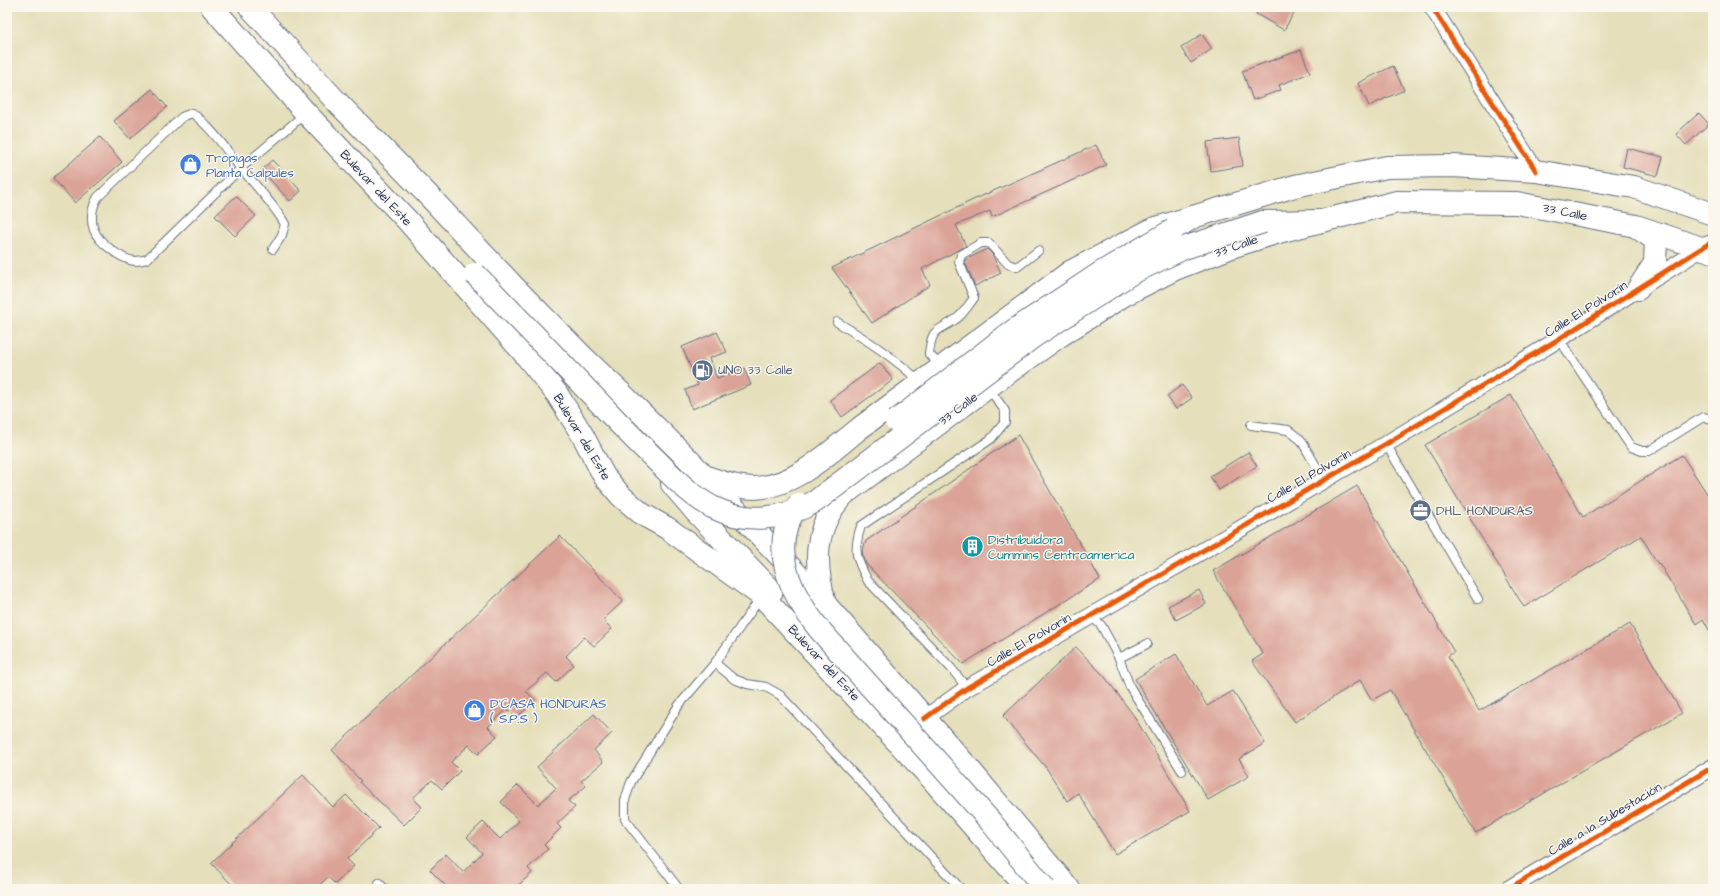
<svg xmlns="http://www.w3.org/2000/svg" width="1720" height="896" font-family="'Architects Daughter',sans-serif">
	<rect width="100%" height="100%" fill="#fbf7ec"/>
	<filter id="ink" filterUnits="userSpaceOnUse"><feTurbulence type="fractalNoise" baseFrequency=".025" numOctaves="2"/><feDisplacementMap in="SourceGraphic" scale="8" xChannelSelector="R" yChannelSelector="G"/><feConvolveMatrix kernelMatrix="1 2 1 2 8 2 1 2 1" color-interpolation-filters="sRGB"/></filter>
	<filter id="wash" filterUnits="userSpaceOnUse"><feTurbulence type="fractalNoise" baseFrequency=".012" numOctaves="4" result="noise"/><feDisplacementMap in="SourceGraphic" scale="16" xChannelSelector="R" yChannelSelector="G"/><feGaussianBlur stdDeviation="0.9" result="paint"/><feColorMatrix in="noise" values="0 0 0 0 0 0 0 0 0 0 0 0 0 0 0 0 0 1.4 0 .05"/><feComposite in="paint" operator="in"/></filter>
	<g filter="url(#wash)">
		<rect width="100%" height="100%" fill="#e5dfbb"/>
		<g id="blocks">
			<g fill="#dba397">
				<path d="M1260 7H1288L1295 11 1284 30 1256 14Z"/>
				<path d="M1202 34 1212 49 1191 63 1181 48Z"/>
				<path d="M1301 50 1310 73 1279 85 1281 90 1253 100 1242 71Z"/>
				<path d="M1393 66 1404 90 1369 106 1358 83Z"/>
				<path d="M152 89 167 107 130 139 114 121Z"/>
				<path d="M1699 113 1709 124 1686 145 1676 134Z"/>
				<path d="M100 137 122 162 75 203 53 178Z"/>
				<path d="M1239 138 1243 166 1211 171 1207 142Z"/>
				<path d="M1096 145 1106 165 992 217 990 211 956 225 966 246 922 269 930 285 872 323 832 268 973 200Z"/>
				<path d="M1627 148 1663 157 1658 176 1623 167Z"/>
				<path d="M272 160 301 191 290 201 261 170Z"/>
				<path d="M236 196 256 216 235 236 215 216Z"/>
				<path d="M987 249 992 254 1001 273 975 286 965 262V260Z"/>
				<path d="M717 332 727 352 709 358 717 378 744 368 751 385 692 409 685 390 698 385 682 347Z"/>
				<path d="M880 363 893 380 842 417 830 400Z"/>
				<path d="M1182 385 1192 398 1176 409 1167 396Z"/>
				<path d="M1511 395 1583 517 1682 455 1713 503V637L1703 619 1696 624 1659 563 1658 564 1641 536 1524 607 1425 445Z"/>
				<path d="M1018 435 1100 579 963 664 866 564 862 552 866 541Z"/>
				<path d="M1248 452 1257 466 1219 490 1210 476Z"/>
				<path d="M1357 486 1454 652 1448 656 1479 711 1630 624 1682 713 1476 833 1390 690 1372 700 1360 680 1295 722 1252 661 1263 654 1213 571Z"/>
				<path d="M560 536 623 601 603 620 612 629 594 646 584 637 566 656 574 665 556 682 547 673 526 691 535 700 516 718 507 709 488 727 497 736 478 754 469 745 451 762 460 771 442 789 432 780 413 798 422 807 404 825 359 782 361 781 332 750Z"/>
				<path d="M1199 590 1206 604 1176 620 1168 606Z"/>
				<path d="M1076 647 1105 677 1134 716 1190 811 1115 854 1078 793 1067 801 1047 769 1003 716Z"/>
				<path d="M1176 654 1207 706 1233 691 1265 743 1239 759 1249 776 1208 800 1135 679Z"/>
				<path d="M594 714 612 733 594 750 603 762 581 781 586 786 568 801 575 807 557 824 561 828 544 845 548 849 528 868 532 873 514 889H449L430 870 446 854 463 872 482 853 467 837 483 822 500 839 519 821 501 802 518 785 538 805 556 788 537 767Z"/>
				<path d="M303 775 333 807 346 795 379 828 347 859 354 866 335 884 328 877 315 889H236L211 863Z"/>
			</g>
		</g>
	</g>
	<g filter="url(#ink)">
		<use href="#blocks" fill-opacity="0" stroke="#626d7f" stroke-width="1"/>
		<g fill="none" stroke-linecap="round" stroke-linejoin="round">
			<defs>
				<g id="service">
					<path d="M273 249 282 235 285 224C272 202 255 185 239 166 225 148 211 127 192 113L182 117 98 197C92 206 90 220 94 230 98 242 122 260 135 261 139 261 144 260 147 259L241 168 306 113"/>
					<path d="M837 322C867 340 895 358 920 382"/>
					<path d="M1559 339 1631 447 1642 451H1649L1703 417 1713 419"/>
					<path d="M941 367 929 354C932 326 937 333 956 319 963 315 969 304 974 298L959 262 961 255 981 243H989L1008 264 1017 267 1038 251"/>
					<path d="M1251 425 1288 430 1301 440 1324 480"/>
					<path d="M1386 444 1478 599"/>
					<path d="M1092 617 1101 625 1119 658 1130 687 1182 771"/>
					<path d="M1119 658 1147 644"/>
					<path d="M715 663 734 679 747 684 766 687 780 695 961 889"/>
					<path d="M967 688 951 668 868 581C856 559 853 551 861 526L991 439 1005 422V411L988 387"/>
					<path d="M379 883 385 889"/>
					<path d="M679 889 625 819V800L631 782 679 705 715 663 761 597"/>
				</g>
				<g id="minor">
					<path d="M1432 7 1536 171"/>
					<path d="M924 719 967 688 1386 444 1559 339 1709 244"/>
					<path d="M1508 889 1713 767"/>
				</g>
				<g id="primary">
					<path d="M1638 289 1655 263 1656 240 1638 228"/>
					<path d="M704 476C720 482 738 488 755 488 796 486 830 452 860 428L1070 272 1153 229 1295 186 1387 167 1453 166 1536 171 1634 187 1713 214"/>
					<path d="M825 604C814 563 813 528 843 495L988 387 1061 335 1124 295 1175 269 1234 246 1282 231 1397 202 1517 203 1636 226 1713 252"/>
				</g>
				<g id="trunk">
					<path d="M212 7 306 113 407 220 524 353 557 394 583 436 604 476 621 496 642 514 667 528 762 596 932 779 1028 889"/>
					<path d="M250 7 336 101 428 195 515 288 583 357 621 393 686 457 825 604 970 770 1069 889"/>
					<path d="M1263 222 1321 221"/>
					<path d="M1173 230 1193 217"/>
					<path d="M672 484 696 512 772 591"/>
				</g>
			</defs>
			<use href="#service" stroke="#626d7f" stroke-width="10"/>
			<use href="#minor" stroke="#626d7f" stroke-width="18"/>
			<use href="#primary" stroke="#626d7f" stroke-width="24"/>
			<use href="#trunk" stroke="#626d7f" stroke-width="24"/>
			<use href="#service" stroke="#fff" stroke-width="8"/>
			<use href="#minor" stroke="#fff" stroke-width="16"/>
			<use href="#primary" stroke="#fff" stroke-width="22"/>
			<use href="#trunk" stroke="#fff" stroke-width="22"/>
			<defs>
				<g id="trunk-bridge">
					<path d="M475 274C522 322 568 370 614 418 629 434 645 449 661 465 676 480 692 496 712 507 746 524 784 520 816 501L1033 337 1132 273 1184 248 1263 222"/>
					<path d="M896 421 1010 333 1102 272 1173 230"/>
					<path d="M799 504C766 545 791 594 819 629L991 822 1045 889"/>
				</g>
			</defs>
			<use href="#trunk-bridge" stroke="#626d7f" stroke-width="24" stroke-linecap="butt"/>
			<use href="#trunk-bridge" stroke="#fff" stroke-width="22"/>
			<defs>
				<g id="cycleway">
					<path d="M1432 7 1536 171"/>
					<path d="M924 719 967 688 1386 444 1559 339 1713 241"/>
					<path d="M1508 889 1713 767"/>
				</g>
			</defs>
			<use href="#cycleway" stroke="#fbf7ec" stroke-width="8"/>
			<use href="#cycleway" stroke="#e8590c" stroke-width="5"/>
		</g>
	</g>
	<defs>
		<symbol id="shop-disc" viewBox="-11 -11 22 22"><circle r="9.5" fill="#3f7fe0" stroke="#fbf7ec"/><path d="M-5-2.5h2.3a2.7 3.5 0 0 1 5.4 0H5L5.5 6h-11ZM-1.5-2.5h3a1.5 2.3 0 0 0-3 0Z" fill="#fff"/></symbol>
		<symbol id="fuel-disc" viewBox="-11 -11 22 22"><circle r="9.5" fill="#5c6f8a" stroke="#fbf7ec"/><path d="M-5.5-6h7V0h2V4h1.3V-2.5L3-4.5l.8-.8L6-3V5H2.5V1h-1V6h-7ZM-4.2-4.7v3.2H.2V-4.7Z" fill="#fff"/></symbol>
		<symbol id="office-disc" viewBox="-11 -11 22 22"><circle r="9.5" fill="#5c6f8a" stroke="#fbf7ec"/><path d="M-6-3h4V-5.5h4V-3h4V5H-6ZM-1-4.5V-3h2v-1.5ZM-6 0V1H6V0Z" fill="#fff"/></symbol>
		<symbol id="building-disc" viewBox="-11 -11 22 22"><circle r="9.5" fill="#0f9aa8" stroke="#fbf7ec"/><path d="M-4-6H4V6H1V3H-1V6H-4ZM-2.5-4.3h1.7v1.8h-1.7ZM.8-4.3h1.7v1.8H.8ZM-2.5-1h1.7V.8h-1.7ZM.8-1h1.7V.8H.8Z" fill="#fff"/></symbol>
	</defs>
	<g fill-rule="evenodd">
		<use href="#shop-disc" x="178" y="152" width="25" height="25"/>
		<use href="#fuel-disc" x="690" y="358" width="25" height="25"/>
		<use href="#office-disc" x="1408" y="498" width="25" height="25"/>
		<use href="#building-disc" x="960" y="534" width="25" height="25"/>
		<use href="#shop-disc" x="462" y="698" width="25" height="25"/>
	</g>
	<g text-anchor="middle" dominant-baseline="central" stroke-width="3" stroke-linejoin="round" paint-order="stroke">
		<g font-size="13" fill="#366cbe" stroke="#fbf7ec" text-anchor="start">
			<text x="206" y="158">Tropigas<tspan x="206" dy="15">Planta Calpules</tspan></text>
			<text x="490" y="704">D'CASA HONDURAS<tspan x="490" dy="15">( S.P.S )</tspan></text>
		</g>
		<g font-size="13" fill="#1b2f5e" stroke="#fbf7ec">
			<text transform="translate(376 188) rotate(47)">Bulevar del Este</text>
			<text transform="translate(1565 212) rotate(11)">33 Calle</text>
			<text transform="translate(1236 246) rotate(-19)">33 Calle</text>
			<text transform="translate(1586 309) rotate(-32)">Calle El Polvorín</text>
			<text transform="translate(958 409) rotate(-37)">33 Calle</text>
			<text transform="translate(582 437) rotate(59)">Bulevar del Este</text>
			<text transform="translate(1309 476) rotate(-30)">Calle El Polvorín</text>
			<text transform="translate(1029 640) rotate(-30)">Calle El Polvorín</text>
			<text transform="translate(824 663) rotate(47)">Bulevar del Este</text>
			<text transform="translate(1605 819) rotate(-31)">Calle a la Subestación</text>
		</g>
		<g font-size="13" fill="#4e5e75" stroke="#fbf7ec" text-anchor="start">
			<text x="718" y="370">UNO 33 Calle</text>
			<text x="1436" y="511">DHL HONDURAS</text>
		</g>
		<g font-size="13" fill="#0d838f" stroke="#fbf7ec" text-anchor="start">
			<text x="988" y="540">Distribuidora<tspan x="988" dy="15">Cummins Centroamerica</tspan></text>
		</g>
	</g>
	<rect width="1720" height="896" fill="none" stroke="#fbf7ec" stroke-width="24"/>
</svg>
